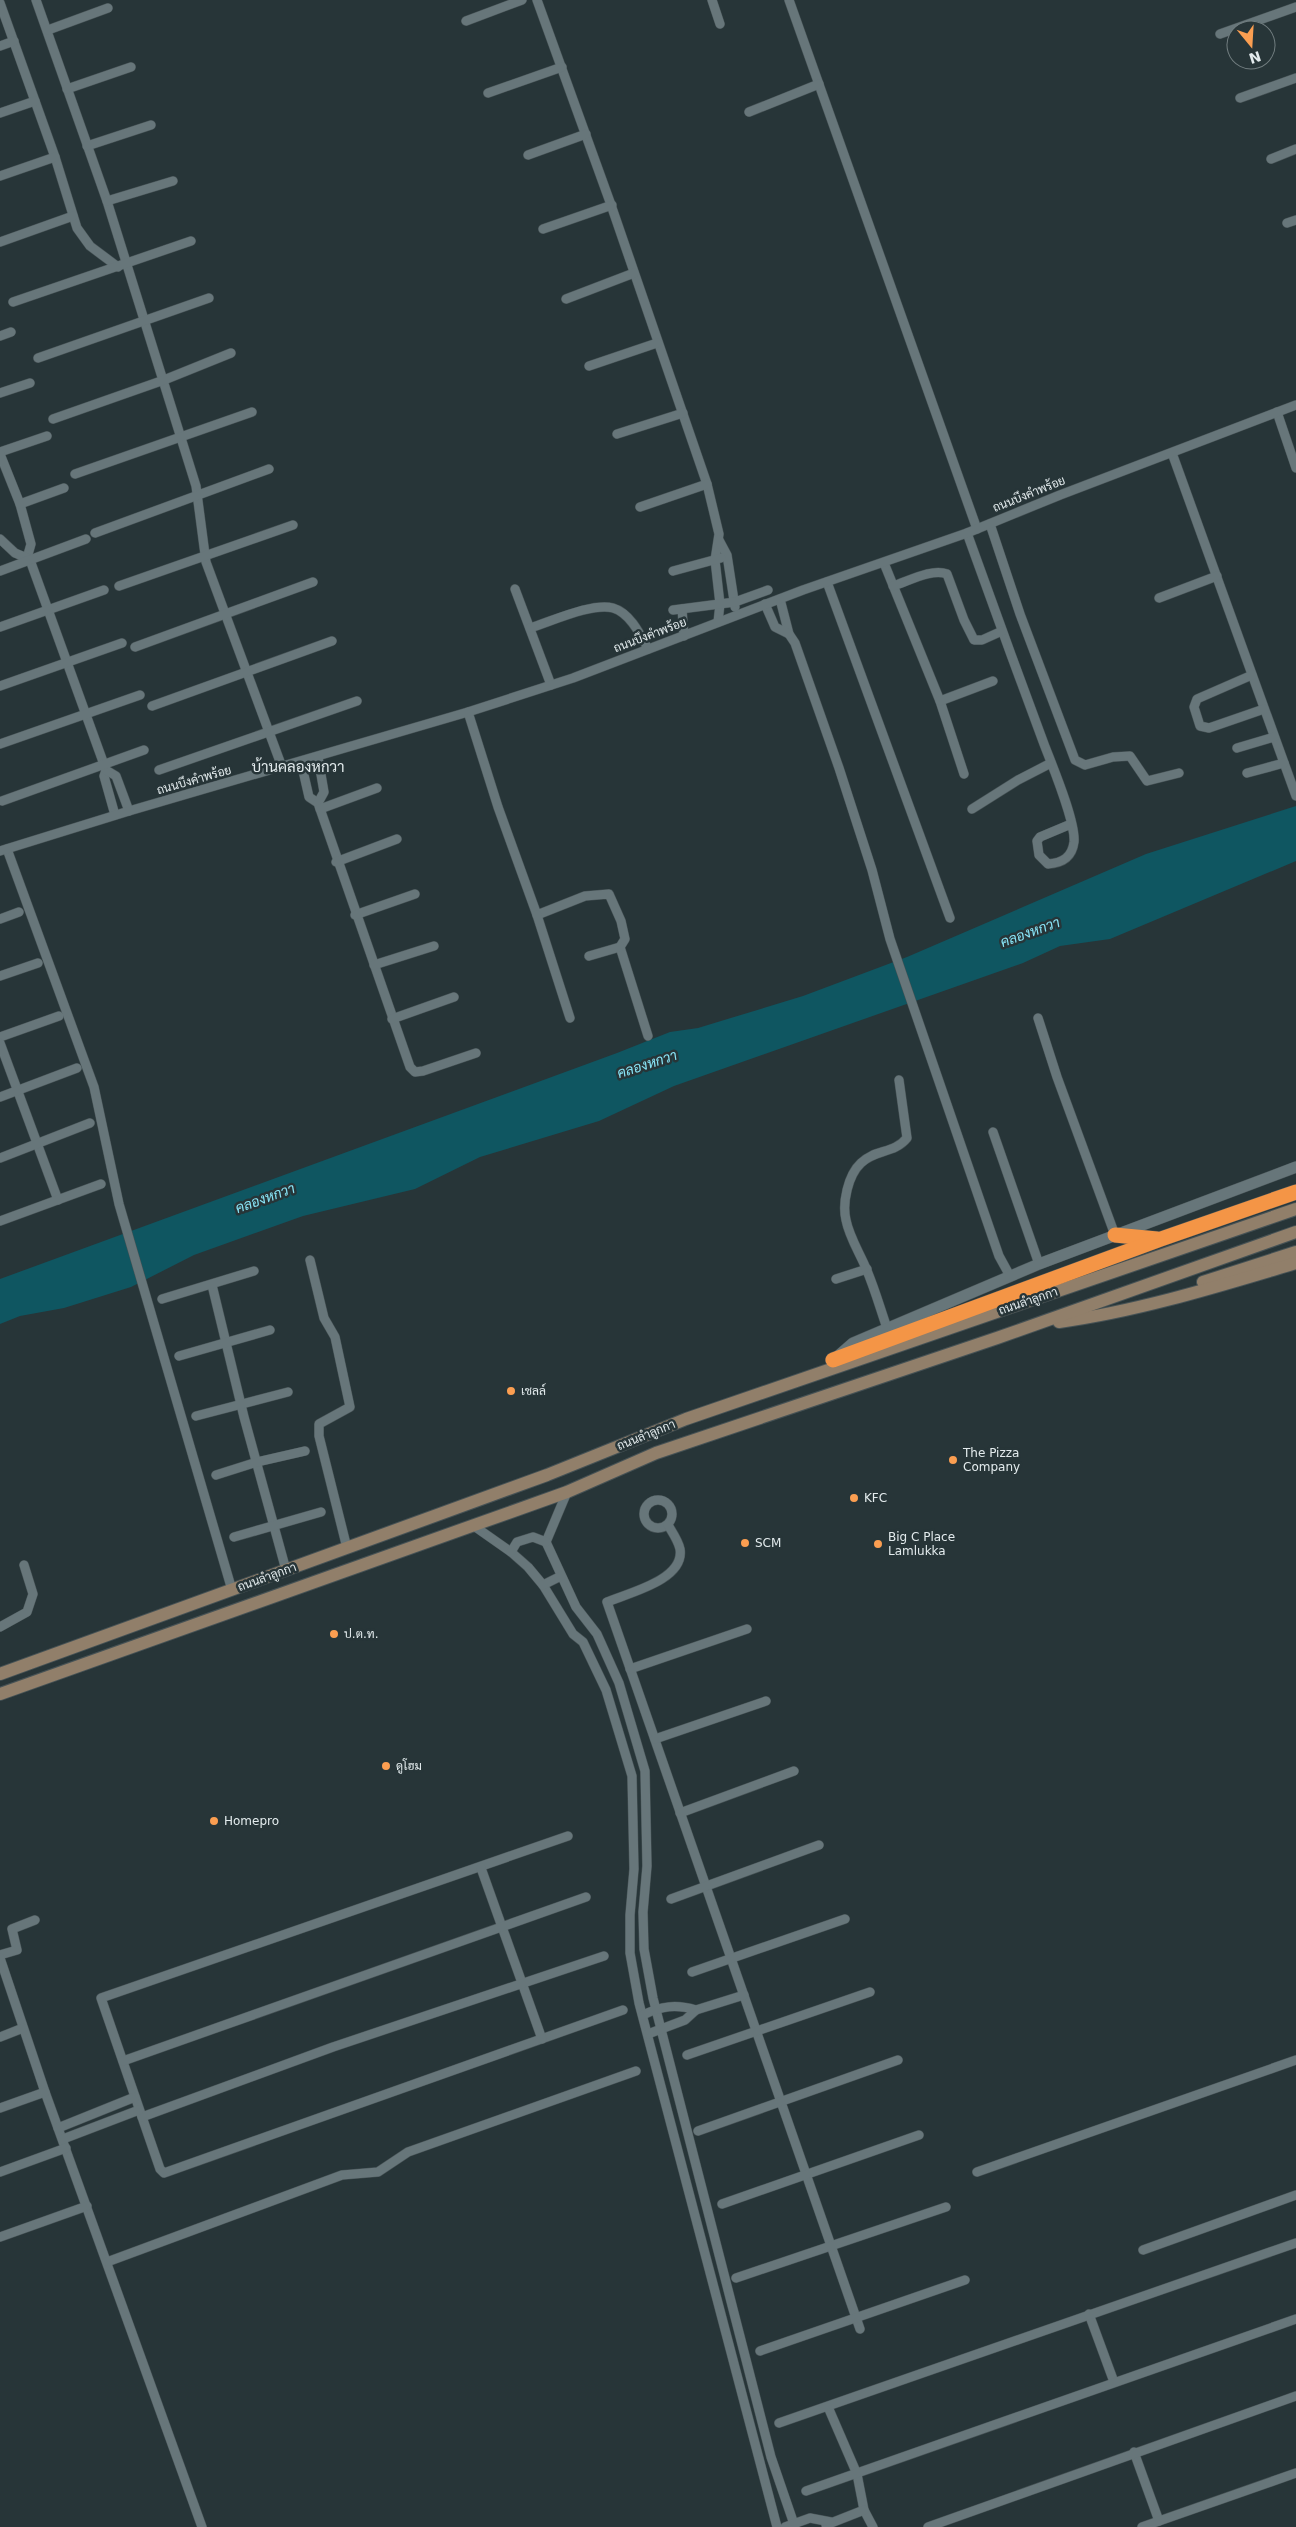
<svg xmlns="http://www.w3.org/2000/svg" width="1296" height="2527" font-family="'DejaVu Sans',Sarabun,sans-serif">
	<rect width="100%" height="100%" fill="#273538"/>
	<path fill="#0f5661" d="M1296 806V861L1110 939 1060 946 1023 963 674 1086 599 1121 480 1157 415 1189 303 1216 194 1255 131 1287 64 1308 20 1316 0 1324V1279L617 1053 670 1032 698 1028 803 996 907 957 1146 854Z"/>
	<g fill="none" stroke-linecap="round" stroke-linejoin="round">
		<defs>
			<g id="minor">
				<path d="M36 0 107 201 196 486 206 562 282 767"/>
				<path d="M537 0 610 202 707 484 719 534 715 560 720 604 718 622"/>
				<path d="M712 0 720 24"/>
				<path d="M789 0 977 529"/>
				<path d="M0 3 55 157 77 228 90 246 118 267"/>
				<path d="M466 21 522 0"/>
				<path d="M48 30 108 8"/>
				<path d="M1220 34 1296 7"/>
				<path d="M0 46 14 41"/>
				<path d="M67 89 131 67"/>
				<path d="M488 93 562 67"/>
				<path d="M1240 98 1296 78"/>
				<path d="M749 112 819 84"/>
				<path d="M0 113 35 101"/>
				<path d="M87 146 151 125"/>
				<path d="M528 155 586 134"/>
				<path d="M1271 159 1296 149"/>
				<path d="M0 176 55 157"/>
				<path d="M107 201 173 181"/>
				<path d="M1287 223 1296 220"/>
				<path d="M543 229 612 205"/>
				<path d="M0 242 73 216"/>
				<path d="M566 299 634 273"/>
				<path d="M13 302 191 241"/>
				<path d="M0 336 11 332"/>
				<path d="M38 358 209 298"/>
				<path d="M589 366 657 343"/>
				<path d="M0 393 30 383"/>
				<path d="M1277 412 1296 468"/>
				<path d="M53 419 164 380 231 353"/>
				<path d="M617 434 683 413"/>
				<path d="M0 452 47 436"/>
				<path d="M1172 453 1296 796"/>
				<path d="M0 454 20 504 31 544 27 558 30 560 106 770 104 776 115 815"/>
				<path d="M75 474 252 412"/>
				<path d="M20 504 64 488"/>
				<path d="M640 507 707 484"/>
				<path d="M990 524 1020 614 1075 760 1085 765 1113 757 1130 756 1147 781 1179 773"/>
				<path d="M95 533 269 469"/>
				<path d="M967 533C992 603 1018 674 1044 744 1052 765 1076 822 1074 842 1072 857 1063 863 1048 864L1039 855 1037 841 1040 837 1071 824"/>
				<path d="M0 539 15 553 27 558"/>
				<path d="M719 540 727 555 735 607"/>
				<path d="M884 563 940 701 964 774"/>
				<path d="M0 571 86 539"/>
				<path d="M673 571 721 558"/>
				<path d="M827 582 950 918"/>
				<path d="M119 586 293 525"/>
				<path d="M893 586C909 581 932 568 947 574L964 620 974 640H982L1002 631"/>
				<path d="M515 589 551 685"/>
				<path d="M1159 598 1217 576"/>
				<path d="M780 599 789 634 795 643 839 768 872 870 890 939 999 1256 1010 1276"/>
				<path d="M765 604 775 627 789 634"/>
				<path d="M682 609 684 636"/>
				<path d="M673 610 735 602 768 590"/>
				<path d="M0 627 104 590"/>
				<path d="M530 628C550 622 593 602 613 608 630 613 640 634 648 649"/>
				<path d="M135 647 313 582"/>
				<path d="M1252 675 1197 699 1194 707 1200 726 1209 728 1264 709"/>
				<path d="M0 686 122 643"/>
				<path d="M940 701 993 681"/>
				<path d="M152 706 332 641"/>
				<path d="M468 712 498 807 537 915 585 896 609 894 621 921 625 939 620 947 648 1036"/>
				<path d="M0 744 140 695"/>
				<path d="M1237 748 1274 737"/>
				<path d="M301 762 309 797 318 803 410 1067 415 1072 423 1071 476 1053"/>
				<path d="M106 770 116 776 129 811"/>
				<path d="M159 770 357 701"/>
				<path d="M1247 773 1284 763"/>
				<path d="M2 801 144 750"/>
				<path d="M318 803 324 792 318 757"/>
				<path d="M320 809 377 788"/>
				<path d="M972 809 1018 780 1051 763"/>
				<path d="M7 849 94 1087 119 1204 232 1590"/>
				<path d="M0 851 129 811 468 712 573 678 803 590 967 533 1060 495 1296 405"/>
				<path d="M336 862 397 839"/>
				<path d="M355 915 415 894"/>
				<path d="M537 915 570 1018"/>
				<path d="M0 919 19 912"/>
				<path d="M589 956 620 947"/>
				<path d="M374 965 434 946"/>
				<path d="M0 976 38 963"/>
				<path d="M1038 1018 1057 1077 1115 1235"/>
				<path d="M392 1019 454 997"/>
				<path d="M0 1037 59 1016"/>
				<path d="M0 1043 58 1200"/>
				<path d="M0 1097 77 1068"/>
				<path d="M993 1132 1039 1264"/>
				<path d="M0 1158 90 1123"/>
				<path d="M0 1221 101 1184"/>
				<path d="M310 1260 324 1318 335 1337 350 1407 319 1424V1436L347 1548"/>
				<path d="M836 1279 867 1269"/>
				<path d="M212 1285 244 1417 286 1570"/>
				<path d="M162 1299 254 1271"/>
				<path d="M887 1328C880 1308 874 1286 865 1266 859 1252 849 1236 846 1220 842 1203 848 1175 861 1163 875 1149 894 1154 907 1138L899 1080"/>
				<path d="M179 1356 270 1330"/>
				<path d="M196 1416 288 1392"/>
				<path d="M216 1475 257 1462 305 1451"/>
				<path d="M567 1492 546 1542 576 1607 597 1634 619 1683 645 1771 647 1866 643 1912 644 1949 653 1998 771 2457 795 2527"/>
				<circle cx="658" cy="1514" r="14"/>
				<path d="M668 1525C672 1532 678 1540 680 1549 685 1580 628 1593 607 1602L860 2329"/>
				<path d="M474 1526 511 1552 528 1567 543 1585 573 1634 583 1642 606 1690 632 1776 634 1869 630 1915V1953L639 2003 777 2527"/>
				<path d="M234 1537 321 1512"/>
				<path d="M511 1552 517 1542 533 1537 546 1542"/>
				<path d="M543 1585 561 1576"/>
				<path d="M0 1627 27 1612 33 1594 24 1565"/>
				<path d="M630 1669 747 1629"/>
				<path d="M655 1739 766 1701"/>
				<path d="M680 1813 794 1771"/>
				<path d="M568 1836 101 1998 160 2169 164 2173 623 2010"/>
				<path d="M481 1868 542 2039"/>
				<path d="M671 1899 819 1845"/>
				<path d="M0 1955 17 1950 12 1929 35 1920"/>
				<path d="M0 1958 45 2092 202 2527"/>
				<path d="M692 1972 845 1919"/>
				<path d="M643 2015C661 2006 676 2004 696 2010"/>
				<path d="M648 2034 685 2020 696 2010 744 1995"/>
				<path d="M0 2037 23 2028"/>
				<path d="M687 2055 870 1992"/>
				<path d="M123 2061 586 1897"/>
				<path d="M0 2108 45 2092"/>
				<path d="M142 2117 333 2047 604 1956"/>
				<path d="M58 2128 135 2097"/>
				<path d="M698 2131 898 2060"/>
				<path d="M63 2139 139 2110"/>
				<path d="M0 2172 66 2148"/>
				<path d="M977 2172 1296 2060"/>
				<path d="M722 2204 919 2135"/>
				<path d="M0 2237 87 2206"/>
				<path d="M1143 2250 1296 2195"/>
				<path d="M107 2262 342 2175 378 2172 408 2152 636 2071"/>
				<path d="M736 2278 946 2207"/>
				<path d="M1089 2314 1114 2382"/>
				<path d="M760 2351 965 2280"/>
				<path d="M828 2407 857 2474 864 2510 873 2527"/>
				<path d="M779 2423 1296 2243"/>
				<path d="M1134 2452 1159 2521"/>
				<path d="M806 2491 1296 2319"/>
				<path d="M826 2525 864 2510"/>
				<path d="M785 2527 810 2518 831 2522"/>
				<path d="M928 2527 1296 2396"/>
				<path d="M1142 2527 1296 2473"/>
			</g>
			<path id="tertiary" d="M837 1357 853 1343 1039 1264 1296 1167"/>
			<g id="secondary">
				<path d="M1203 1282 1296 1252"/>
				<path d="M1059 1322C1139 1311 1219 1286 1296 1263"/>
				<path d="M0 1674 547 1475 686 1419 1296 1209"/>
				<path d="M0 1694 567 1492 656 1453 997 1338 1296 1232"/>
			</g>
			<g id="motorway">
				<path d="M1115 1235 1157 1239"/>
				<path d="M833 1360 1161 1239 1296 1192"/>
			</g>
		</defs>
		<use href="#minor" stroke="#465255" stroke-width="10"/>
		<use href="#tertiary" stroke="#465255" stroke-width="12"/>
		<use href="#secondary" stroke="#465255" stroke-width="14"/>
		<use href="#motorway" stroke="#465255" stroke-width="16"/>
		<use href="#minor" stroke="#67767a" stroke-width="9"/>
		<use href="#tertiary" stroke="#67767a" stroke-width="11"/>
		<use href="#secondary" stroke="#917f6a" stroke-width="12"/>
		<use href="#motorway" stroke="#f49546" stroke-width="15"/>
	</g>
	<g fill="#fb9e51" stroke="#273538" stroke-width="2">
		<circle cx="511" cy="1391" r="5"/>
		<circle cx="953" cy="1460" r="5"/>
		<circle cx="854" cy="1498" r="5"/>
		<circle cx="745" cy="1543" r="5"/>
		<circle cx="878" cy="1544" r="5"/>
		<circle cx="334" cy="1634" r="5"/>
		<circle cx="386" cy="1766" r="5"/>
		<circle cx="214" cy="1821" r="5"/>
	</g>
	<g text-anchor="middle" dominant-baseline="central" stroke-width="5" stroke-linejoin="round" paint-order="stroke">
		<g font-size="12" fill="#e3ebed" stroke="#273538">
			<text transform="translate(1029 494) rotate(-22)">ถนนบึงคำพร้อย</text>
			<text transform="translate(650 635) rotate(-21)">ถนนบึงคำพร้อย</text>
			<text transform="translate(194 780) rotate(-16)">ถนนบึงคำพร้อย</text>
			<text transform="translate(1028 1301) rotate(-19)">ถนนลำลูกกา</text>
			<text transform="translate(646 1435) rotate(-22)">ถนนลำลูกกา</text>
			<text transform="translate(267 1577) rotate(-20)">ถนนลำลูกกา</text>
		</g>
		<g font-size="12" fill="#e3ebed" stroke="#273538" text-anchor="start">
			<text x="521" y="1391">เชลล์</text>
			<text x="963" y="1453">The Pizza<tspan x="963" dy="14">Company</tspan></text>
			<text x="864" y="1498">KFC</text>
			<text x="888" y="1537">Big C Place<tspan x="888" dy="14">Lamlukka</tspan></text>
			<text x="755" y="1543">SCM</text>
			<text x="344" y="1634">ป.ต.ท.</text>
			<text x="396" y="1766">ดูโฮม</text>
			<text x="224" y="1821">Homepro</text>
		</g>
		<g font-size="14" font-style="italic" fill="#89e6f8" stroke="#273538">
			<text transform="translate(1030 932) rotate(-20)">คลองหกวา</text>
			<text transform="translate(647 1064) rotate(-18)">คลองหกวา</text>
			<text transform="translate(265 1198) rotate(-20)">คลองหกวา</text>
		</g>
		<g font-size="15" fill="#e3ebed" stroke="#273538">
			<text x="298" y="767">บ้านคลองหกวา</text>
		</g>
	</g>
	<g transform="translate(1251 45) rotate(162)"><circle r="24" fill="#273538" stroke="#727e80"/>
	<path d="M0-4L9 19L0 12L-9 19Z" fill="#fb9e51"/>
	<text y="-8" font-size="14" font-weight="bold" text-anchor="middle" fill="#e3ebed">N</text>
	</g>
</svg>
